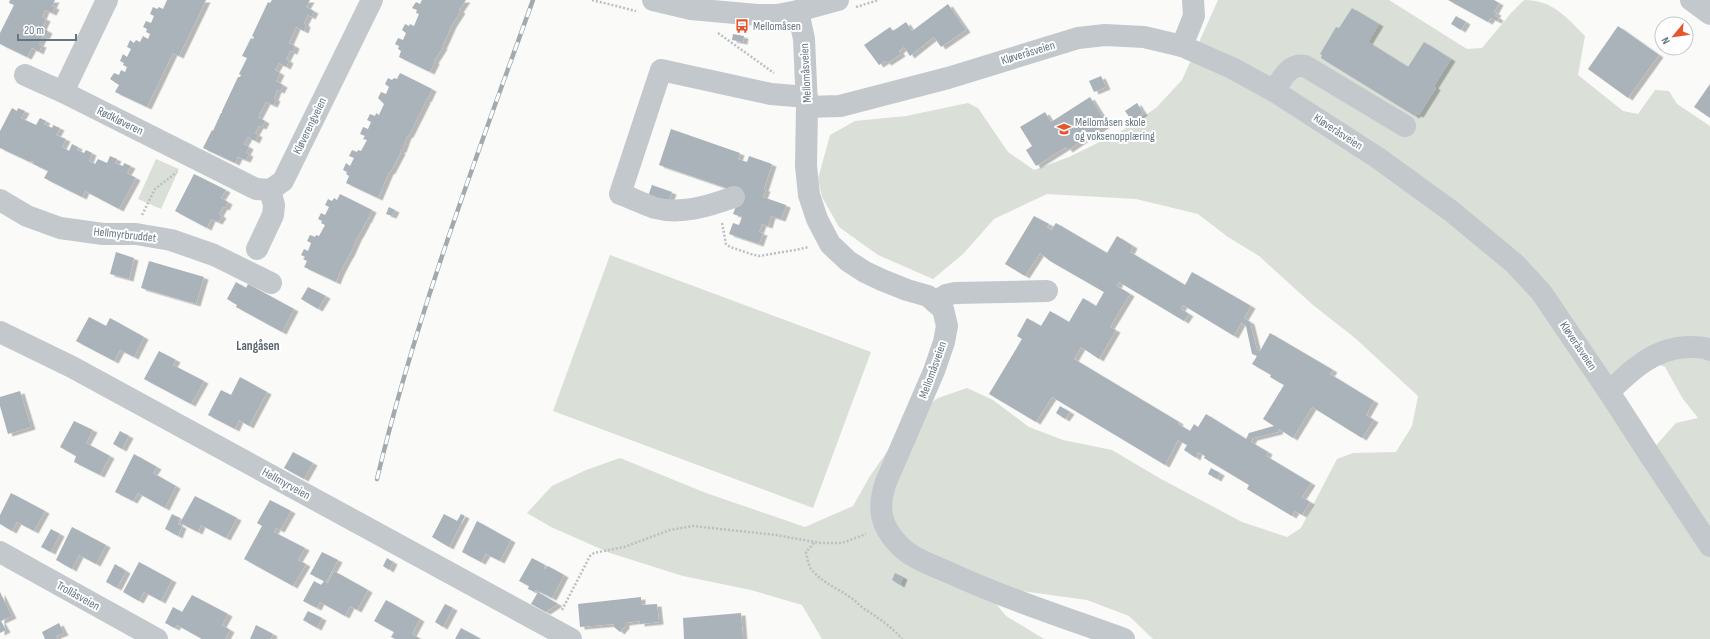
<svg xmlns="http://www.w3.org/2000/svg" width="1710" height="639" font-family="'Sofia Sans Condensed',sans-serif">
	<defs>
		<filter id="shadow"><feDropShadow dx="4.5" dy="2.5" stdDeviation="0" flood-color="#0004"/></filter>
	</defs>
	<rect width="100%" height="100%" fill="#fafaf8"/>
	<g fill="#dadfd7" fill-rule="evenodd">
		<path d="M1218 0H1389L1467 49 1482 48 1511 13 1524 0C1553 0 1566 17 1585 36L1578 75 1623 111 1638 114 1655 90 1669 91 1677 104 1710 126V639H1153L1129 616 1087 600 1007 589H984L1006 616 1044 639H822L802 605 751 590 683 576 610 553 551 527 527 513 552 486 586 470 620 458 706 493 805 527 853 506 870 476 912 416 938 398 967 388 993 400 1029 427 1063 440 1112 450 1161 479 1242 522 1287 537 1301 528 1337 459 1353 453 1396 452 1412 426 1418 396 1355 338 1313 305 1259 256 1228 237 1198 214 1136 199 1047 194 994 219 963 254 933 279 878 255 839 227 822 197 818 179 830 135 855 121 906 116 968 103 978 108 1008 152 1034 170 1069 157 1120 132 1156 108 1182 80ZM1647 360 1665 367 1683 399 1698 418 1676 423 1650 452 1604 384Z"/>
		<path d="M156 159 179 169 161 209 138 199Z"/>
		<path d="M610 255 871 352 813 508 553 411Z"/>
	</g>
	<g fill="#aab3b9" fill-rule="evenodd" filter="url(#shadow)">
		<path d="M10 0H55L52 6 55 7 52 13 45 10 42 17 46 19 42 28 48 31 45 37 43 36 39 44 42 45 39 52 32 48 27 57 0 44V33L14 5 9 3Z"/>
		<path d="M167 0H206L179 56 173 53 147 107 115 92 119 85 110 79 114 73 119 75 121 70 125 72 127 67 123 65 124 63 120 61 123 54 127 57 131 49 127 47 130 40 134 43 136 40 140 42 143 36 148 39 150 34 146 32 147 29 143 27 146 21 151 23 154 16 150 14 153 7 157 9 159 7 163 9Z"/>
		<path d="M272 0H310L306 7 314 11 311 17 308 15 304 23 306 25 304 31 296 27 289 43 295 46 293 52 290 51 286 59 289 61 286 67 279 63 275 70 280 73 276 81 283 85 280 91 277 90 274 98 276 99 273 105 266 102 258 117 265 121 262 127 259 126 255 133 258 135 255 141 248 137 244 144 249 147 246 153 249 154 246 160 238 157 235 163 203 148 212 130 213 131 221 113H222V111L238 77H240L241 75 239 74 247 58 242 56 251 38 253 39 254 37 252 36 268 2 270 3Z"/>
		<path d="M422 0H466L459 10 461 11 452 25 443 45 442 46 443 47 434 61 435 62 430 72 399 57 401 51 398 49 399 46 395 44 398 38 403 40 406 33 402 30 405 24 409 26 410 24 414 26 419 14 416 13 417 10 412 8 416 2 420 4Z"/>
		<path d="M1448 0H1494L1499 3 1494 12 1497 13 1495 16 1499 18 1497 21 1491 18 1488 22Z"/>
		<path d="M948 4 966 30 941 47 934 37 910 56 904 47 899 51 901 54 887 63 885 61 879 65 864 45 890 27 893 31 906 22 912 31Z"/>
		<path d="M1352 8 1379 24 1368 42 1408 67 1424 42 1451 59 1434 86 1436 88 1419 115 1416 114 1415 116 1321 58 1322 55 1320 54 1336 27 1339 28Z"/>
		<path d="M1456 16 1466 22 1461 30 1451 24Z"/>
		<path d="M1618 26 1659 55 1628 98 1588 69Z"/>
		<path d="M733 34 744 36 743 42 732 40Z"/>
		<path d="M400 73 432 89 427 100 425 99 426 101 409 135 407 136 402 150H400L401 152 391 171 389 172 378 198 346 183 349 176 346 174 347 172 343 170 346 163 350 166 354 158 349 156 352 150 357 152 358 150 361 151 367 140 363 139 365 136 360 134 363 127 368 129 371 122 367 120 370 114 375 116 376 113 379 115 384 104 378 98 381 92 386 94 389 87 385 84 388 78 392 80 394 78 397 79Z"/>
		<path d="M1101 76 1106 87 1094 92 1089 81Z"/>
		<path d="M1710 84V118L1694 107Z"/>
		<path d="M1090 97 1107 124 1068 150 1066 147 1036 166 1026 150 1032 146 1020 127 1045 112 1051 122Z"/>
		<path d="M1137 103 1143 113 1132 121 1125 111Z"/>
		<path d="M12 108 17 111 18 108 25 111 21 118 36 125 40 118 46 121 44 124 52 128 53 125 60 128 56 135 66 139 62 147 69 151 72 144 78 147 77 150 84 153 86 150 92 153 89 161 95 164 98 159 107 163 110 156 117 159 115 163 123 166 124 163 131 166 127 173 136 178 119 209 85 191 82 197 44 178 48 171 33 164 34 162 31 161 30 162 0 148V131Z"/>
		<path d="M671 129 740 153 738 159 747 162 749 156 772 164 764 189H766L763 197 786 205V206L781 219 771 216 768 226 762 224 759 232 763 233 759 244 729 234 733 223 739 225 742 217 733 214 741 193 659 165Z"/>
		<path d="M194 174 226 190 221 198 228 202 225 208 223 207 219 214 222 216 218 222 211 219 207 228 175 211Z"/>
		<path d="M652 185 672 192 667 206 647 199Z"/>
		<path d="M340 194 372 210 367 221H365L366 222 359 235 358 236 349 256H348V257L340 272 336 282 304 267 307 261 303 259 305 257 301 255 304 249 308 251 311 243 307 241 310 235 315 237 316 235 319 236 325 225 321 223 322 221 318 219 321 213 325 215 329 207 325 205 328 199 332 201 334 198 337 200Z"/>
		<path d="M389 207 395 210 392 216 386 214Z"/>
		<path d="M1034 216 1049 224 1047 227 1051 230 1056 223 1107 253 1117 236 1133 246 1130 252 1185 285 1192 272 1251 306 1244 318 1250 322 1257 350 1260 351 1270 333 1333 370 1330 374 1374 401 1366 415 1374 420 1362 438 1312 407 1293 438 1279 429 1278 432 1253 438 1251 442 1268 452 1266 456 1311 483 1302 497 1310 502 1302 515 1295 511 1292 516 1247 489 1249 485 1204 458 1205 456 1198 452 1196 458 1184 450 1187 445 1178 440 1165 465 1052 397 1036 422 989 394 1022 339 1017 336 1027 318 1041 326 1050 311 1069 322 1083 298 1096 306 1104 292 1050 261 1040 253 1025 276 1005 264ZM1119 282 1184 321 1189 314 1181 309 1183 305 1234 336 1241 323 1246 326 1252 354 1257 356 1252 364 1271 375 1270 377 1284 385 1263 419 1274 426 1249 433 1246 439 1206 414 1198 427 1194 424 1190 431 1178 424 1179 422 1074 359 1081 347 1099 359 1116 330 1110 327 1130 294 1117 286Z"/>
		<path d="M116 252 134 258 129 279 110 274Z"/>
		<path d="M149 261 204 277 196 304 141 288Z"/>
		<path d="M236 282 246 288 248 284 294 309 282 332 236 307 237 305 227 299Z"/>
		<path d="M308 287 326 296 318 309 301 299Z"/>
		<path d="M89 317 106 326 110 318 144 337 134 357 120 350 114 361 76 341Z"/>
		<path d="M159 351 176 360 173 365 204 381 191 404 144 379Z"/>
		<path d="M240 377 267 392 249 426 239 420 235 429 208 415 221 390 231 395Z"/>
		<path d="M20 391 31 427 8 434 0 406V397Z"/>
		<path d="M1060 406 1070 412 1065 419 1056 413Z"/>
		<path d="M74 421 93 430 86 443 110 456 100 475 74 462 76 456 60 447Z"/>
		<path d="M120 431 129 436 122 449 113 444Z"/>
		<path d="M293 452 313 463 304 479 284 468Z"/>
		<path d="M134 454 157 467 153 473 176 486 165 508 138 493 133 501 115 492Z"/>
		<path d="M1211 468 1220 473 1217 479 1208 474Z"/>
		<path d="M11 493 45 511 34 531 17 522 12 531 0 524V515Z"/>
		<path d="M195 496 237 518 226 538 201 525 198 532 180 523Z"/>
		<path d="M270 500 291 511 280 530 276 528 274 532 305 548 298 560 306 564 293 586 244 559 262 526 257 523Z"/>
		<path d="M172 514 180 518 178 524 182 526 178 536 165 529Z"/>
		<path d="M444 514 457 521 461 514 465 516 449 547 432 537Z"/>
		<path d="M477 521 511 540 500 561 486 554 481 562 462 552Z"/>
		<path d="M72 527 106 545 96 564 79 555 72 569 56 560Z"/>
		<path d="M51 529 60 534 51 552 41 547Z"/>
		<path d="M322 552 338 560 326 582 328 583 334 571 368 590 357 610 350 606 345 616 320 602 317 608 303 601 314 581 321 585 324 581 310 574Z"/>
		<path d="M387 558 393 562 389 570 383 566Z"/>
		<path d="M532 558 545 565 544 568 546 569 548 566 564 575 552 598 536 590 535 592 528 589 529 586 519 581Z"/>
		<path d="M139 562 172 580 161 601 144 592 139 601 123 592Z"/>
		<path d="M115 564 126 571 117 588 106 582Z"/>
		<path d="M895 573 903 577 900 585 892 580Z"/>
		<path d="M0 592 12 616 1 621 6 630 0 633Z"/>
		<path d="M538 592 558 604 546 612 531 604Z"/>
		<path d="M192 595 228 614 222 625 230 630 225 639H202L177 625 175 628 165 623 173 607 182 612Z"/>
		<path d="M641 597V605L657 604 659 622 640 624V621L625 623V626L620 632 614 627V624L580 627 578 604Z"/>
		<path d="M386 600 420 619 412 634 421 639H395L391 637 394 632 374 621Z"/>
		<path d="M445 604 453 608 443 627 435 622Z"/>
		<path d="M308 611 322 618 317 628 303 620Z"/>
		<path d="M741 613 743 639H684L683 618Z"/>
		<path d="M59 623 64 633 56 636 58 639H45L42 632Z"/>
		<path d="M256 625 273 634 271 639H250Z"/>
		<path d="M461 628 481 639H455Z"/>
	</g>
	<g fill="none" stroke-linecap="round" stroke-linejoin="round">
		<g stroke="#bbbfc2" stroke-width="2.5" stroke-dasharray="2 2" stroke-linecap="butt">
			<path d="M592 0 636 11"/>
			<path d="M856 7 879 0"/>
			<path d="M718 33 774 73"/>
			<path d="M142 215 155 189 177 172"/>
			<path d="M722 223 726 244 730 247 751 254 759 256 795 250 809 247"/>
			<path d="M814 543 806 552C807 557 808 564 811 569 822 583 838 588 851 598 856 601 859 605 863 608 877 617 891 626 902 639"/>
			<path d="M562 610 590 556 594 553 624 547 670 530 693 526 776 535 820 543H842L866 534"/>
		</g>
		<g stroke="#c3c8cc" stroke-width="22">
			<path d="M107 0 63 92 256 189 270 190"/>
			<path d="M653 0 691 9 757 15H777L798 11 838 0"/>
			<path d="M1691 0 1710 14"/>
			<path d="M798 11 804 39 807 107 806 166 809 195 817 219 830 244 848 261 865 272 882 280 907 290 928 296 943 309 947 326 944 342 934 371 886 482C877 508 880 526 900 546 913 559 934 566 950 573 1007 599 1066 618 1124 639"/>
			<path d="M1182 46 1194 16 1193 0"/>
			<path d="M25 75 63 92"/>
			<path d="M1274 91C1282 79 1289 63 1305 66L1405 126"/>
			<path d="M807 107 840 106 948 78 1078 38 1105 35 1144 37 1182 46 1232 68 1274 91 1378 158 1451 211 1514 263 1541 292 1609 392 1649 454 1710 546"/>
			<path d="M270 190 283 181 372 0"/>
			<path d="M734 197C709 206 681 215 655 208 643 204 632 198 620 194L661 70 771 94 807 97"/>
			<path d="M0 200 27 216 60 228 103 234H136L171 240 214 255 271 283"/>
			<path d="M257 249 273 215 274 205 270 190"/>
			<path d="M935 302 946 295 955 293 1047 291"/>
			<path d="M0 332 72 367 571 639"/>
			<path d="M1609 392C1632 369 1657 346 1692 347 1698 347 1704 347 1710 350"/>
			<path d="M0 552 157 639"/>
		</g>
		<defs>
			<path id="rail" d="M377 479C416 316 476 158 533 0"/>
		</defs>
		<use href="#rail" stroke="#a2aab0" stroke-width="4.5"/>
		<use href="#rail" stroke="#fff" stroke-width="3" stroke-dasharray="9" stroke-linecap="butt"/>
	</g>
	<defs>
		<symbol id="bus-bare" viewBox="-9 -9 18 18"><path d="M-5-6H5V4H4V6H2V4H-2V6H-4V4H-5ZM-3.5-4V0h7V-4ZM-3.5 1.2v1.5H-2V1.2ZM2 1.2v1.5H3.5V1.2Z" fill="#e4572e" stroke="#fff" stroke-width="2.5" paint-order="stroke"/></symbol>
		<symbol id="school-bare" viewBox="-9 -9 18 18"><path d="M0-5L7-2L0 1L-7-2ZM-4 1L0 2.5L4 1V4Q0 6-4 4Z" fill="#e4572e" stroke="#fff" stroke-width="2.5" paint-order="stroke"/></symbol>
	</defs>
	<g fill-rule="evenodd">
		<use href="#bus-bare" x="732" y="16" width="20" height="20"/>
		<use href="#school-bare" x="1054" y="119" width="20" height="20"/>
	</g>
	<g text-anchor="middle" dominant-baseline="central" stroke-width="4" stroke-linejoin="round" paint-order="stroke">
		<g font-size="12" fill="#657683" stroke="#fff" text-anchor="start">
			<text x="753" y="26">Mellomåsen</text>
			<text x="1075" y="122">Mellomåsen skole<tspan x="1075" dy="14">og voksenopplæring</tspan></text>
		</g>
		<g font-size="12" fill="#657683" stroke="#fff">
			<text transform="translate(1028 53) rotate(-17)">Kløveråsveien</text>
			<text transform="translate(806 73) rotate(-93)">Mellomåsveien</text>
			<text transform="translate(120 121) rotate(26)">Rødkløveren</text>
			<text transform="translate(310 126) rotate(-64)">Kløverengveien</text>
			<text transform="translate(1338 132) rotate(33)">Kløveråsveien</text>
			<text transform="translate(125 235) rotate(6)">Hellmyrbruddet</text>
			<text transform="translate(1578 346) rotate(56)">Kløveråsveien</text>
			<text transform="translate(933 370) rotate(-70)">Mellomåsveien</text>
			<text transform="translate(286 484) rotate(29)">Hellmyrveien</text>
			<text transform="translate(78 596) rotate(29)">Trollåsveien</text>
		</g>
		<g font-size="13" font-weight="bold" fill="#57646e" stroke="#fff">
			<text x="258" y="346">Langåsen</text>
		</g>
	</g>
	<g transform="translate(1674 36) rotate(241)"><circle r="19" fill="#ffffff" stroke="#c1c8cd"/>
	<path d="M0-3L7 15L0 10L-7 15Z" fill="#e4572e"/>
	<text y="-6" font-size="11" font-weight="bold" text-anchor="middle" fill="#657683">N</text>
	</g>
	<path d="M18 34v6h58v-6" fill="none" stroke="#657683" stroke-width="2"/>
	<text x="24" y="34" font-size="12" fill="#657683" stroke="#ffffff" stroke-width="3" paint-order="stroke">20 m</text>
</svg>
